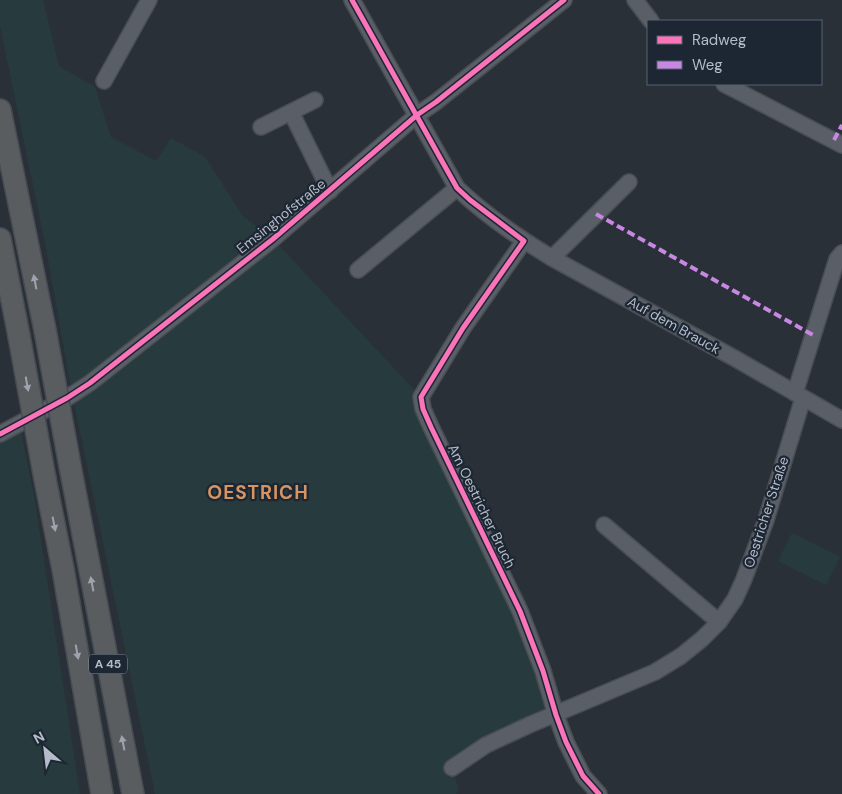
<svg xmlns="http://www.w3.org/2000/svg" width="842" height="794" font-family="'DM Sans',sans-serif">
	<rect width="100%" height="100%" fill="#2a3038"/>
	<g fill="#273a3e">
		<path d="M0 0H43L59 66 95 87 111 137 156 161 171 138 205 157 243 216 273 239 421 397 493 555 556 715 452 768 459 790 456 794H155L72 393 45 243 0 26Z"/>
		<path d="M19 422 34 495 80 794H0V435Z"/>
		<path d="M792 533 840 557 826 585 778 561Z"/>
	</g>
	<g fill="none" stroke-linecap="round" stroke-linejoin="round">
		<defs>
			<g id="minor">
				<path d="M352 0 457 188C485 215 519 238 552 258L736 359 842 420"/>
				<path d="M635 0 651 21"/>
				<path d="M104 81 149 0"/>
				<path d="M724 84 842 145"/>
				<path d="M291 112 330 191"/>
				<path d="M261 127 315 100"/>
				<path d="M524 241 463 328 421 397 423 409 431 427 520 611 543 671 556 715 566 742 583 776 599 794"/>
				<path d="M552 258 629 182"/>
				<path d="M358 270 457 188"/>
				<path d="M795 393 837 259 842 253"/>
				<path d="M0 434 67 398 90 383 273 239 417 115 436 102 564 0"/>
				<path d="M604 525 719 622"/>
				<path d="M452 768 486 745 529 725 655 672 681 656 702 639 719 622 735 599 744 579 766 520 803 398"/>
			</g>
			<g id="highway">
				<path d="M0 110 45 330"/>
				<path d="M0 239 19 336"/>
				<path d="M70 466 133 794"/>
				<path d="M45 479 63 569 102 794"/>
			</g>
		</defs>
		<use href="#minor" stroke="#484c53" stroke-width="18"/>
		<use href="#highway" stroke="#474c53" stroke-width="24"/>
		<use href="#minor" stroke="#5a5e66" stroke-width="15"/>
		<use href="#highway" stroke="#5a5d60" stroke-width="21"/>
		<defs>
			<g id="highway-bridge">
				<path d="M45 330 70 466"/>
				<path d="M19 336 45 479"/>
			</g>
		</defs>
		<use href="#highway-bridge" stroke="#474c53" stroke-width="24" stroke-linecap="butt"/>
		<use href="#highway-bridge" stroke="#5a5d60" stroke-width="21"/>
		<g stroke="#c787e3" stroke-width="4" stroke-dasharray="8 4" stroke-linecap="butt">
			<path d="M834 140 842 125"/>
			<path d="M596 214 813 335"/>
		</g>
		<defs>
			<g id="cycleway">
				<path d="M352 0 457 188 470 200 524 241 463 328 421 397 423 409 431 427 520 611 543 671 556 715 566 742 583 776 599 794"/>
				<path d="M0 434 67 398 90 383 273 239 417 115 436 102 564 0"/>
			</g>
		</defs>
		<use href="#cycleway" stroke="#1d2633" stroke-width="8"/>
		<use href="#cycleway" stroke="#fb73b8" stroke-width="5"/>
	</g>
	<defs><path id="oneway-solid" d="M-6-.8H1V-3.2L6.5 0L1 3.2V.8H-6Z" transform="scale(1.25)"/></defs>
	<g fill="#9ea4af">
		<use href="#oneway-solid" transform="translate(35 282) rotate(-101)"/>
		<use href="#oneway-solid" transform="translate(27 384) rotate(80)"/>
		<use href="#oneway-solid" transform="translate(54 524) rotate(79)"/>
		<use href="#oneway-solid" transform="translate(92 584) rotate(-101)"/>
		<use href="#oneway-solid" transform="translate(77 652) rotate(80)"/>
		<use href="#oneway-solid" transform="translate(123 743) rotate(-101)"/>
	</g>
	<g text-anchor="middle" dominant-baseline="central" stroke-width="4.5" stroke-linejoin="round" paint-order="stroke">
		<rect fill="#1d2633" stroke="#878f9c" stroke-width="1" x="89" y="654.5" width="38" height="19" rx="4"/>
		<g font-size="12" font-weight="bold" fill="#b4bcc9">
			<text x="108" y="664">A 45</text>
		</g>
		<g font-size="14" fill="#b4bcc9" stroke="#1d2633">
			<text transform="translate(281 216) rotate(-39)">Emsinghofstraße</text>
			<text transform="translate(674 325) rotate(29)">Auf dem Brauck</text>
			<text transform="translate(482 506) rotate(64)">Am Oestricher Bruch</text>
			<text transform="translate(766 512) rotate(-72)">Oestricher Straße</text>
		</g>
		<g font-size="19" font-weight="bold" letter-spacing="1" fill="#d59563" stroke="#1d2633">
			<text x="258" y="492">OESTRICH</text>
		</g>
	</g>
	<rect x="647" y="20" width="175" height="65" fill="#1d2633" stroke="#59626f"/>
	<rect x="657" y="36" width="25" height="8" fill="#fb73b8" stroke="#59626f"/>
	<text x="692" y="45" font-size="15" fill="#b4bcc9">Radweg</text>
	<rect x="657" y="61" width="25" height="8" fill="#c787e3" stroke="#59626f"/>
	<text x="692" y="70" font-size="15" fill="#b4bcc9">Weg</text>
	<g transform="translate(45 749) rotate(332)" stroke="#1d2633" stroke-width="4" paint-order="stroke">
	<path d="M0-4L9 19L0 12L-9 19Z" fill="#b4bcc9"/>
	<text y="-8" font-size="14" font-weight="bold" text-anchor="middle" fill="#b4bcc9">N</text>
	</g>
</svg>
